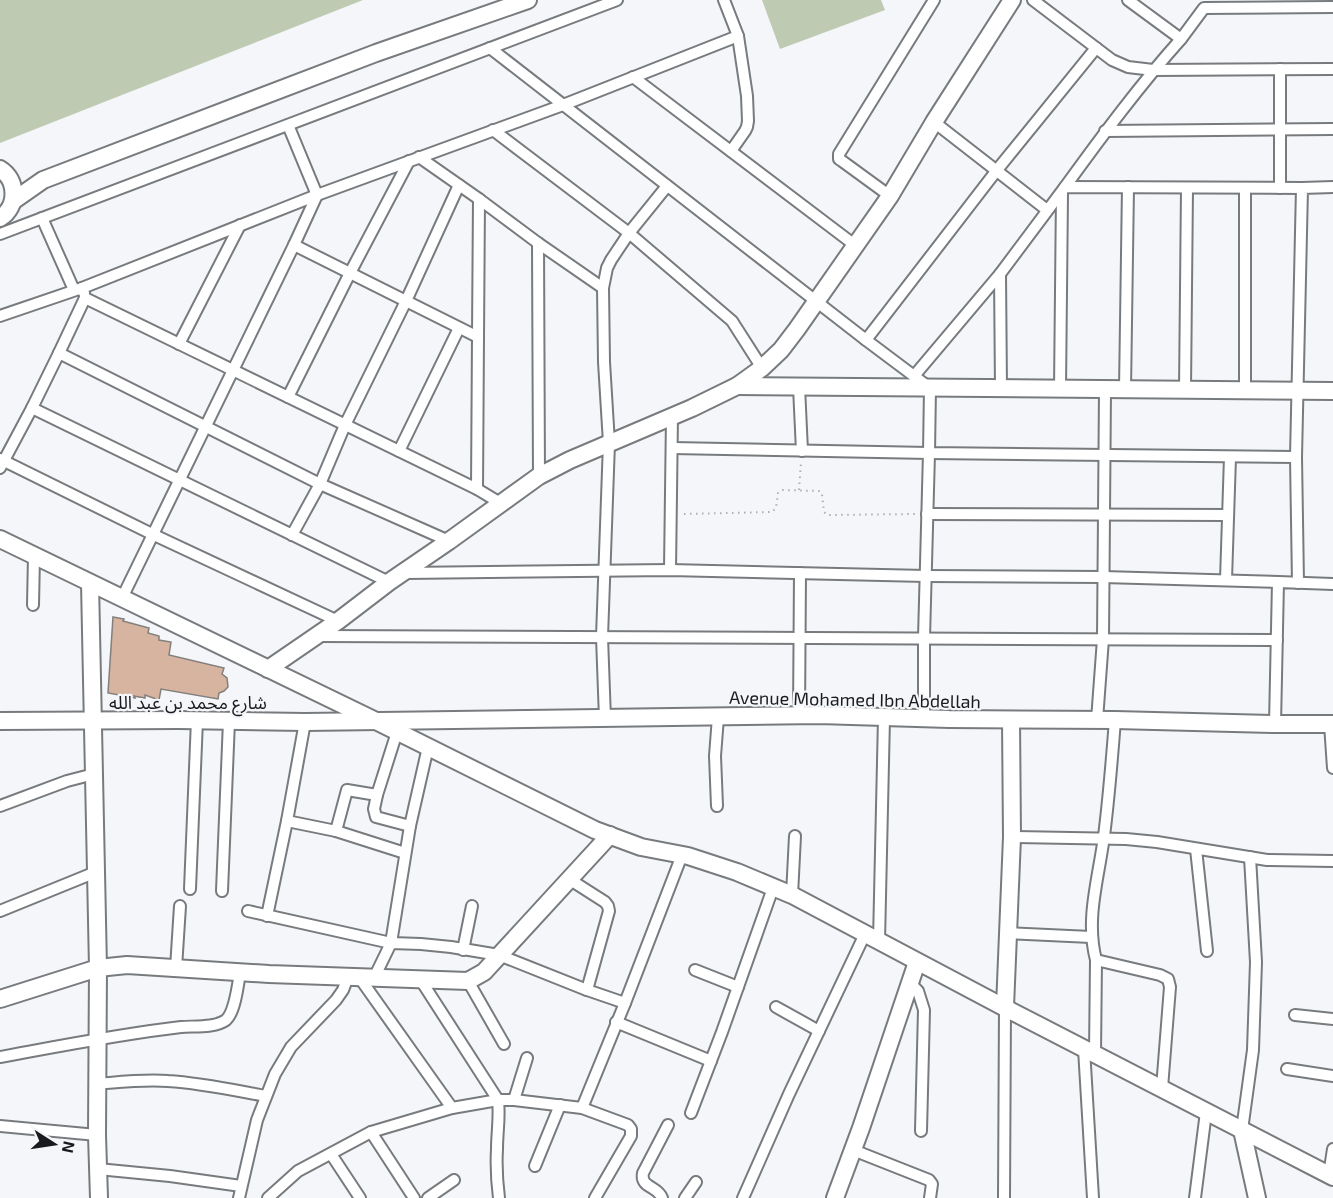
<svg xmlns="http://www.w3.org/2000/svg" width="1333" height="1198" font-family="'Exo 2','Noto Sans Arabic',sans-serif">
	<rect width="100%" height="100%" fill="#f4f6f9"/>
	<g fill="#bfcab2">
		<path d="M0 0H363L0 143Z"/>
		<path d="M762 0H881L885 10 780 49Z"/>
	</g>
	<path fill="#d6b4a0" stroke="#827f7d" stroke-width="1.5" d="M113 617 124 619 123 621 149 628 148 633 159 636V640L171 642 169 655 224 668 222 674 227 678 228 687 224 691 219 693 218 699 161 689 159 700 145 695V698L134 696 135 698 108 693Z"/>
	<g fill="none" stroke-linecap="round" stroke-linejoin="round">
		<defs>
			<g id="street">
				<path d="M1033 0 1112 60 1128 67 1153 70 1333 69"/>
				<path d="M1181 39 1204 8 1333 7"/>
				<path d="M490 48 866 340 930 388 929 453 1296 457"/>
				<path d="M633 77 856 246"/>
				<path d="M934 122 1047 210"/>
				<path d="M493 130 629 233 732 321 762 368"/>
				<path d="M1105 131 1333 129"/>
				<path d="M731 151 745 131 747 127 748 121 747 96 738 36"/>
				<path d="M419 157 479 199 538 243 603 288 604 362 609 443 602 637 605 719"/>
				<path d="M1065 187C1102 136 1139 86 1181 39L1128 0"/>
				<path d="M1245 188V391"/>
				<path d="M1280 188V69"/>
				<path d="M890 196 842 161 839 159V154L934 0"/>
				<path d="M42 218 74 290"/>
				<path d="M0 234 617 0"/>
				<path d="M538 243 539 476"/>
				<path d="M294 245 478 337 477 489"/>
				<path d="M1000 274 1001 389"/>
				<path d="M82 288 317 195 563 105 738 36 724 0"/>
				<path d="M603 288 607 268 611 260 629 233 667 186"/>
				<path d="M0 316 82 288 84 293"/>
				<path d="M478 337 479 199"/>
				<path d="M866 340 997 170 1096 48"/>
				<path d="M179 344 240 225"/>
				<path d="M59 353 85 298 477 489 502 504"/>
				<path d="M914 376 1000 274 1065 187 1302 188"/>
				<path d="M799 387 802 451"/>
				<path d="M1060 389 1062 193"/>
				<path d="M1125 390 1128 187"/>
				<path d="M1185 390 1187 188"/>
				<path d="M288 397 350 273 409 161"/>
				<path d="M32 408 59 353 320 484 449 541"/>
				<path d="M672 448 929 453 924 638V718"/>
				<path d="M399 451 459 328"/>
				<path d="M0 459 152 534 338 621"/>
				<path d="M0 468 32 408 389 582"/>
				<path d="M927 514 1228 515"/>
				<path d="M292 535 320 484 345 425 406 301 459 185"/>
				<path d="M670 570 672 416"/>
				<path d="M405 573 670 570 926 576 1103 577 1278 582"/>
				<path d="M1226 580 1230 457"/>
				<path d="M1298 583 1296 457 1302 188 1333 187"/>
				<path d="M122 598 294 245 317 195 288 125"/>
				<path d="M33 605 34 556"/>
				<path d="M318 636 1277 640"/>
				<path d="M799 716 800 573"/>
				<path d="M1097 720 1103 639 1105 390"/>
				<path d="M305 722 287 821 336 831 347 790 377 795"/>
				<path d="M1275 724 1278 582 1333 584"/>
				<path d="M1330 724 1333 768"/>
				<path d="M397 732 377 795 374 809 376 817 410 826 428 747"/>
				<path d="M0 806 67 781 94 774"/>
				<path d="M717 806 715 756 718 717"/>
				<path d="M336 831 405 853"/>
				<path d="M1012 837 1126 839 1157 842 1267 860 1333 861"/>
				<path d="M1196 849 1207 951"/>
				<path d="M569 879 605 902 608 906 609 911 587 990"/>
				<path d="M190 889 197 720"/>
				<path d="M222 891 229 721"/>
				<path d="M792 895 795 836"/>
				<path d="M0 911 96 872"/>
				<path d="M248 911 391 943 410 826"/>
				<path d="M267 916 287 821"/>
				<path d="M1008 933 1091 937"/>
				<path d="M879 941 884 718"/>
				<path d="M463 950 472 906"/>
				<path d="M1096 960C1085 918 1099 877 1104 836 1109 797 1112 759 1115 720"/>
				<path d="M176 968 180 906"/>
				<path d="M695 970 738 987"/>
				<path d="M359 977 452 1108"/>
				<path d="M374 978 391 943 421 944 451 947 499 955 587 990 625 1003"/>
				<path d="M468 981 504 1044"/>
				<path d="M910 983 918 991 924 1010 921 1131"/>
				<path d="M776 1007 819 1031"/>
				<path d="M1295 1015 1333 1019"/>
				<path d="M616 1022 711 1061"/>
				<path d="M1084 1049 1093 1198"/>
				<path d="M1095 1054 1096 960 1160 975 1168 979 1170 987 1162 1088"/>
				<path d="M0 1057C60 1046 120 1034 181 1027 195 1026 215 1028 226 1020 235 1012 238 985 240 972"/>
				<path d="M1287 1069 1333 1076"/>
				<path d="M97 1084C121 1082 144 1079 168 1081 201 1083 233 1090 266 1096"/>
				<path d="M514 1100 527 1058"/>
				<path d="M582 1108 625 1003 682 855"/>
				<path d="M691 1113 722 1032 773 888"/>
				<path d="M0 1126 97 1135"/>
				<path d="M1242 1130 1253 1050 1256 962 1250 857"/>
				<path d="M371 1132 414 1198"/>
				<path d="M853 1150 929 1180 932 1184 930 1198"/>
				<path d="M331 1154 360 1198"/>
				<path d="M535 1166 560 1105"/>
				<path d="M98 1169 170 1176 241 1186"/>
				<path d="M1329 1175 1333 1149"/>
				<path d="M239 1198 257 1120 275 1074 291 1047 336 1000 343 990 348 977"/>
				<path d="M268 1198 298 1171 371 1132 452 1108 498 1100 420 979"/>
				<path d="M428 1198 454 1180"/>
				<path d="M499 1198C497 1182 496 1165 497 1149 497 1132 500 1117 498 1100H514L582 1108 628 1125 631 1129V1136L595 1198"/>
				<path d="M662 1198C658 1186 640 1188 643 1173L668 1125"/>
				<path d="M685 1198 696 1182"/>
				<path d="M743 1198 789 1094 865 934"/>
				<path d="M1004 1198 1005 1007"/>
				<path d="M1195 1198 1206 1112"/>
			</g>
			<g id="secondary">
				<path d="M0 169C18 180 18 207 0 218"/>
				<path d="M13 201 43 180 376 53 528 0"/>
				<path d="M737 386 1333 391"/>
				<path d="M0 539 376 721 595 830 641 847 688 856 737 872 792 895 1013 1012 1333 1177"/>
				<path d="M90 583 98 968 97 1135 99 1198"/>
				<path d="M268 669 338 621 389 582 449 541 539 476 570 460 692 408 737 386 762 368 781 350 797 329 890 196 934 122 1012 0"/>
				<path d="M0 721 179 720 305 722 819 715 949 719 1115 720 1275 724H1333"/>
				<path d="M0 999 98 968 127 965 269 974 468 981 484 972 610 835"/>
				<path d="M1005 1007 1012 837 1011 720"/>
				<path d="M1242 1130 1257 1198"/>
				<path d="M835 1198 861 1128 917 962"/>
			</g>
		</defs>
		<use href="#street" stroke="#787b7d" stroke-width="14"/>
		<use href="#secondary" stroke="#787b7d" stroke-width="20"/>
		<g stroke="#acaeb0" stroke-width="2" stroke-dasharray="1.5 4.5" stroke-linecap="butt">
			<path d="M799 490 801 462"/>
			<path d="M684 514 772 512 776 508 778 493 782 490 820 491 822 494 824 512 827 515 916 514"/>
		</g>
		<use href="#street" stroke="#fff" stroke-width="10"/>
		<use href="#secondary" stroke="#fff" stroke-width="16"/>
	</g>
	<g text-anchor="middle" dominant-baseline="central" stroke-width="4.5" stroke-linejoin="round" paint-order="stroke">
		<g font-size="18" fill="#1a1b1c" stroke="#f4f6f9">
			<text transform="translate(855 699) rotate(1)">Avenue Mohamed Ibn Abdellah</text>
			<text x="188" y="702">شارع محمد بن عبد الله</text>
		</g>
	</g>
	<g transform="translate(54 1144) rotate(102)" stroke="#f4f6f9" stroke-width="4.5" paint-order="stroke">
	<path d="M0-4.5L10 22L0 15L-10 22Z" fill="#1a1b1c"/>
	<text y="-9" font-size="16" font-weight="bold" text-anchor="middle" fill="#1a1b1c">N</text>
	</g>
</svg>
